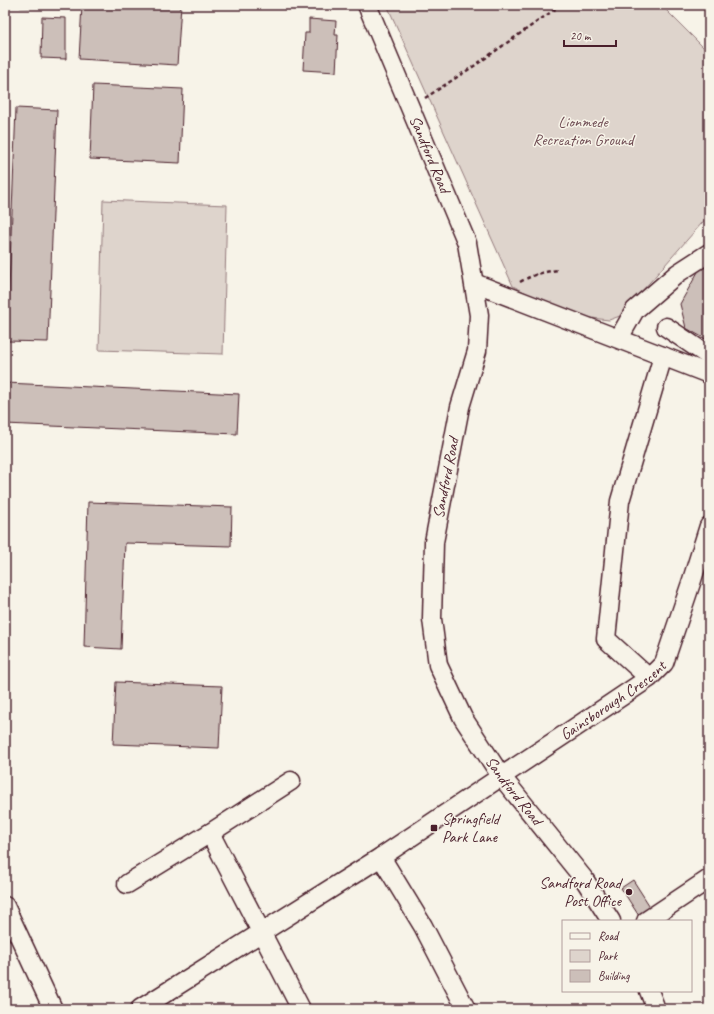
<svg xmlns="http://www.w3.org/2000/svg" width="714" height="1014" font-family="Caveat,sans-serif">
	<rect width="100%" height="100%" fill="#f7f3e8"/>
	<filter id="ink" filterUnits="userSpaceOnUse"><feTurbulence type="fractalNoise" baseFrequency=".025" numOctaves="2"/><feDisplacementMap in="SourceGraphic" scale="8" xChannelSelector="R" yChannelSelector="G"/><feConvolveMatrix kernelMatrix="1 2 1 2 8 2 1 2 1" color-interpolation-filters="sRGB"/></filter>
	<g filter="url(#ink)">
		<g fill="#ded4cc" stroke="#947a7c">
			<path d="M387 5H661L709 53V215L620 316 609 320 583 317 555 308 513 286Z"/>
			<path d="M103 200 227 205 223 354 99 350Z"/>
		</g>
		<g fill="#ccbfb9" stroke="#4a1f2b">
			<path d="M20 5H68L67 9 20 7Z"/>
			<path d="M82 5H181L177 65 79 59Z"/>
			<path d="M42 17 66 18V59L41 58Z"/>
			<path d="M309 19 336 21 335 35H338L336 72 303 70 305 33H309Z"/>
			<path d="M93 85 183 89 180 163 90 159Z"/>
			<path d="M16 108 57 110 48 342 7 341Z"/>
			<path d="M709 260V341L686 328 680 304 704 261Z"/>
			<path d="M6 383 239 394 237 434 5 424Z"/>
			<path d="M88 502 232 507 231 546 125 543 121 649 84 647Z"/>
			<path d="M116 682 222 686 219 748 113 744Z"/>
			<path d="M633 880 651 908 639 916 621 888Z"/>
		</g>
		<g fill="none" stroke-linecap="round" stroke-linejoin="round">
			<defs>
				<g id="minor">
					<path id="s1" d="M367 5 467 243 479 315 477 351 460 407 434 542 432 619 438 665 463 718 501 776 584 879 611 921"/>
					<path d="M474 283 709 374"/>
					<path d="M666 327 709 356"/>
					<path d="M619 338 635 310 678 273 709 253"/>
					<path d="M649 678 606 639 620 501 663 356"/>
					<path d="M291 781 210 833 301 1009"/>
					<path d="M381 857 423 926 466 1009"/>
					<path d="M127 884 210 833"/>
					<path d="M5 906 53 1009"/>
					<path d="M646 921 709 879"/>
					<path d="M649 991 656 1009"/>
					<path id="s2" d="M140 1009 381 857 493 782 573 729 649 678 664 663 692 580 709 526"/>
				</g>
			</defs>
			<use href="#minor" stroke="#4a1f2b" stroke-width="21"/>
			<g stroke="#4a1f2b" stroke-width="2.5" stroke-dasharray="4 3" stroke-linecap="butt">
				<path d="M425 98 474 66 561 5"/>
				<path d="M520 282C534 274 543 272 558 270"/>
			</g>
			<use href="#minor" stroke="#f7f3e8" stroke-width="18"/>
		</g>
	</g>
	<g fill="#4a1f2b" stroke="#f7f3e8" stroke-width="1.5">
		<rect x="430" y="824" width="8" height="8" rx="2"/>
		<circle cx="629" cy="892" r="4"/>
	</g>
	<g text-anchor="middle" dominant-baseline="central" stroke-width="3" stroke-linejoin="round" paint-order="stroke">
		<g font-size="16" fill="#6f4c53" stroke="#f7f3e8">
			<text x="583" y="122">Lionmede<tspan x="583" dy="18">Recreation Ground</tspan></text>
		</g>
		<g font-size="16" fill="#4a1f2b" stroke="#f7f3e8">
			<text stroke="none"><textPath href="#s1" startOffset="162">Sandford Road</textPath></text>
			<text transform="translate(446 478) rotate(-79)">Sandford Road</text>
			<text stroke="none"><textPath href="#s2" startOffset="565">Gainsborough Crescent</textPath></text>
			<text stroke="none"><textPath href="#s1" startOffset="834">Sandford Road</textPath></text>
		</g>
		<g font-size="16" fill="#4a1f2b" stroke="#f7f3e8" text-anchor="start">
			<text x="442" y="819">Springfield<tspan x="442" dy="18">Park Lane</tspan></text>
			<text x="621" y="883" text-anchor="end">Sandford Road<tspan x="621" dy="18">Post Office</tspan></text>
		</g>
	</g>
	<rect width="714" height="1014" fill="none" stroke="#f7f3e8" stroke-width="20"/>
	<rect x="10" y="10" width="694" height="994" fill="none" stroke="#4a1f2b" stroke-width="1.5" filter="url(#ink)"/>
	<rect x="562" y="920" width="130" height="72" fill="#f7f3e8" stroke="#b29e9c"/>
	<rect x="570" y="933" width="20" height="6" fill="#f7f3e8" stroke="#b29e9c"/>
	<text x="598" y="940" font-size="12" fill="#4a1f2b">Road</text>
	<rect x="570" y="950" width="20" height="12" fill="#ded4cc" stroke="#b29e9c"/>
	<text x="598" y="960" font-size="12" fill="#4a1f2b">Park</text>
	<rect x="570" y="970" width="20" height="12" fill="#ccbfb9" stroke="#b29e9c"/>
	<text x="598" y="980" font-size="12" fill="#4a1f2b">Building</text>
	<path d="M564 40v6h52v-6" fill="none" stroke="#4a1f2b" stroke-width="2"/>
	<text x="570" y="40" font-size="12" fill="#4a1f2b" stroke="#f7f3e8" stroke-width="3" paint-order="stroke">20 m</text>
</svg>
